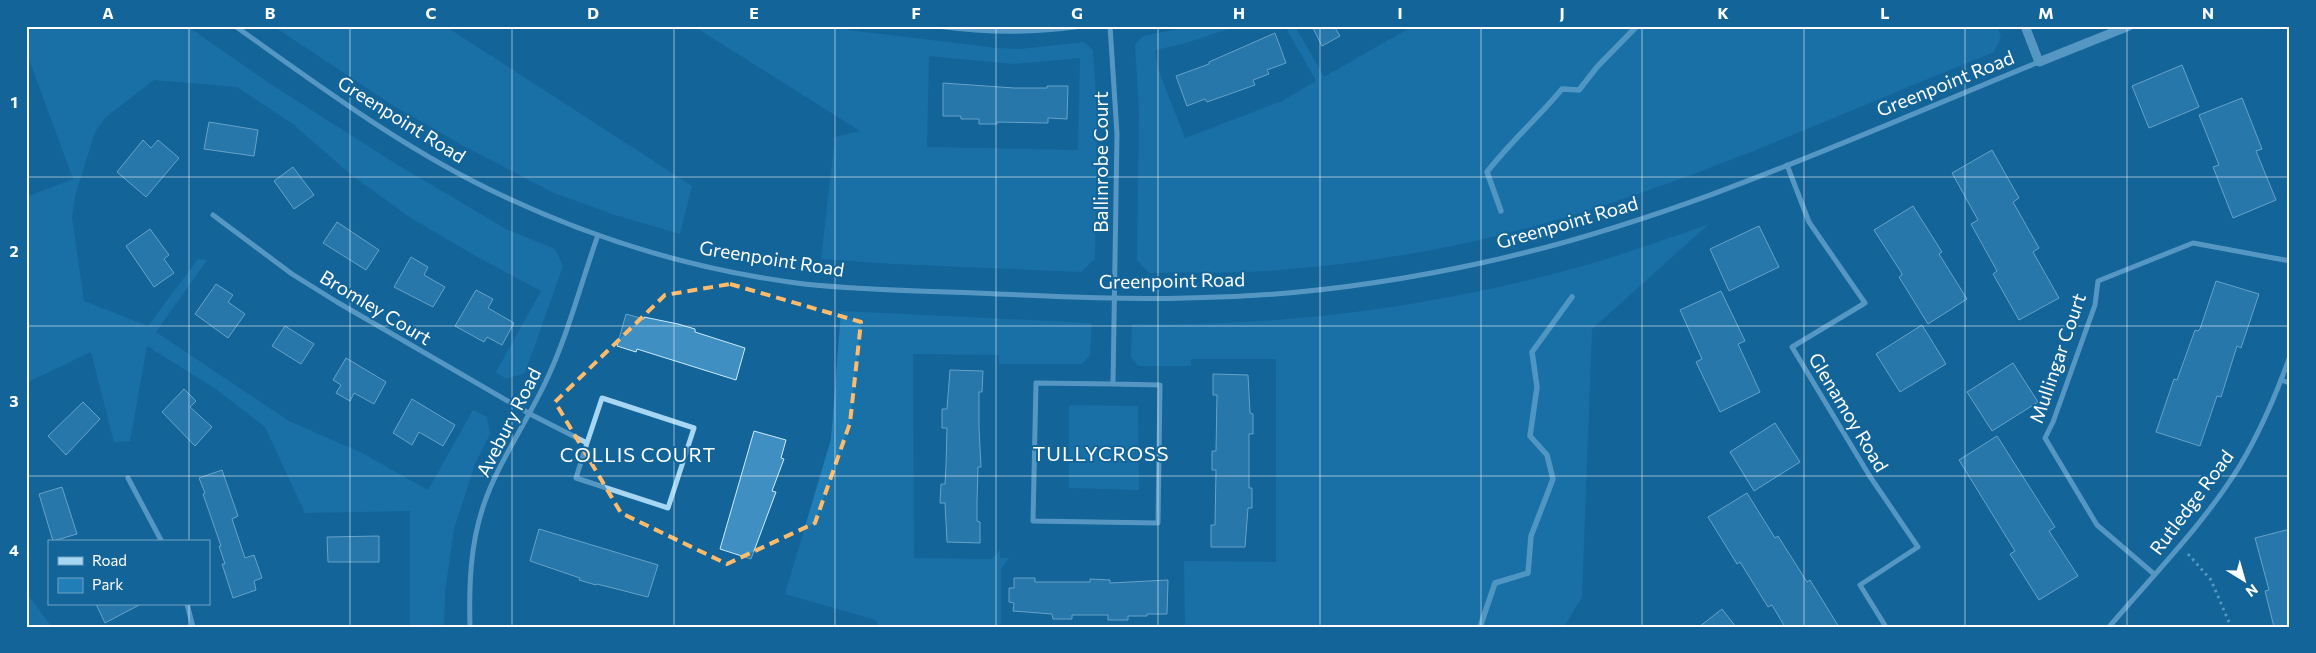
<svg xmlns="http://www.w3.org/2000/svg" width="2316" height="653" font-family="Commissioner,sans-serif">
	<rect width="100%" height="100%" fill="#136499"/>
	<g fill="#227eb6" fill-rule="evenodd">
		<path d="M26 26H187L269 83 393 162 506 229 555 249 563 266 525 373 506 379 496 372 541 291 472 254 408 216 349 173 293 124 237 87 154 80 106 117 95 132 75 196 72 217 84 301 148 326 198 259 207 260 156 332 289 421 362 453 428 490 473 410 487 417 490 434 475 464 454 529 445 592 444 627H410V511L305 513 265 427 213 387 147 346 130 441 114 442 91 352 26 383V197L73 179 26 51Z"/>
		<path d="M273 26H445L692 186 680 234 615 215 554 193 462 145 394 106Z"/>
		<path d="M848 26V30L997 48 1020 49 1084 42 1093 50 1097 112 1095 259 1081 272 894 264 821 259 835 137 860 131 695 27ZM929 56 1013 64 1080 58 1078 150 927 147Z"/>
		<path d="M1193 26H1237L1183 44 1155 50 1158 69 1185 138 1282 101 1316 81 1285 26H1295L1324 77 1413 26H1997L2001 37 1994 52C1849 110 1707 176 1556 220 1460 249 1347 267 1247 272 1214 273 1182 272 1149 273L1137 260 1139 111 1135 45 1143 36Z"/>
		<path d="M1709 224 1592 329 1582 597 1564 627H1185L1184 561 1276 562V359H1191V366H1138L1131 357 1132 324C1280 327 1429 308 1572 269 1619 256 1664 240 1709 224Z"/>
		<path d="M841 311 1092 323 1090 355 1082 364H999V355L913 354 914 558 992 559 1000 550V558H1009L1001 569V627H879L876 620 785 594 831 439Z"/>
		<path d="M1069 405 1138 406 1139 490 1069 488Z"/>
		<path d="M26 593 52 627H26Z"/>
	</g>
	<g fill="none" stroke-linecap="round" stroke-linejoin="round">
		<g stroke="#99d3f6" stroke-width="5.5">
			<path d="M1501 211 1487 172C1510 142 1538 118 1562 89L1579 90 1597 67 1637 26"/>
			<path d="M1480 627 1495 583 1528 573 1531 536 1553 479 1547 455 1530 436 1537 387 1532 352 1572 297"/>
		</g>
	</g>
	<g fill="#408fc2" stroke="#cfebfd">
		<path d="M1312 26H1334L1340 36 1322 46Z"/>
		<path d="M1275 33 1286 63 1267 70 1269 74 1253 80 1255 85 1207 102 1205 99 1187 106 1176 76 1209 64V62Z"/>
		<path d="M2182 65 2199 107 2149 128 2132 86Z"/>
		<path d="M943 83 1014 88H1047V86H1068L1067 119 1048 118V123L997 122V124H979V119H961V116H943Z"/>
		<path d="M2242 98 2262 149 2256 151 2276 200 2233 218 2213 167 2219 165 2199 115Z"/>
		<path d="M209 122 258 130 254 156 204 149Z"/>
		<path d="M143 140 151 148 158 140 179 158 146 197 117 172Z"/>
		<path d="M1992 150 2019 198 2013 202 2039 248 2033 252 2059 298 2019 320 1993 274 1997 271 1971 224 1978 220 1952 173Z"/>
		<path d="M293 167 314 195 294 209 274 181Z"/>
		<path d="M1913 206 1942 252 1939 254 1967 299 1928 324 1899 277 1902 275 1901 272 1874 230Z"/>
		<path d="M337 222 379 250 366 270 323 243Z"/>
		<path d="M1759 226 1779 267 1729 291 1710 249Z"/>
		<path d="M150 229 169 255 164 259 174 273 154 287 126 246Z"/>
		<path d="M411 257 428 267 424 275 445 287 433 307 394 287Z"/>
		<path d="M2216 281 2259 294 2241 348 2237 346 2221 397 2217 396 2200 446 2156 432 2174 379 2177 380 2195 330 2198 331 2200 329Z"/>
		<path d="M216 284 233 295 228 302 245 314 228 338 195 314Z"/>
		<path d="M476 290 493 299 488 308 514 323 502 345 487 337 484 342 455 326Z"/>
		<path d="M1721 291 1745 341 1738 344 1760 392 1720 412 1696 362 1702 359 1680 310Z"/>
		<path d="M626 314 644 319V317L678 324 695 329V332L745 348 736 380 637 349 636 352 617 346Z"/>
		<path d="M1922 325 1946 364 1900 392 1876 354Z"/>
		<path d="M285 326 314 344 301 364 272 346Z"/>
		<path d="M346 358 386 382 374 404 354 393 350 401 336 393 341 385 333 380Z"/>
		<path d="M2013 363 2038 402 1992 431 1967 392Z"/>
		<path d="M950 370 983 371 982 392H979V428L981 467H978L977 503V521L980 522V543L947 542 945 503H940L941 484H945L946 465 947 428H942V409H947Z"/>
		<path d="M1213 374 1248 375 1250 413 1253 414V434H1249V488H1252V508H1248L1245 547H1211V525H1215L1216 470H1212V451H1216L1217 395H1213Z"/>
		<path d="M184 389 196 401 190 407 212 427 195 446 162 412Z"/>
		<path d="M412 399 455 425 443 446 419 432 412 445 393 433Z"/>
		<path d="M83 402 100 419 66 455 48 436Z"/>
		<path d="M1775 423 1800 462 1754 491 1730 452Z"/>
		<path d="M754 431 786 440 781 458 784 459 772 491 776 492 751 559 720 549Z"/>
		<path d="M1997 436 2055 527 2049 531 2078 576 2039 600 2010 554 2015 551 1959 460Z"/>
		<path d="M222 470 238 516 232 519 245 558 254 555 262 578 254 581 256 590 233 598 222 564H225L219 546H221L203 494 205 493 199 478Z"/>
		<path d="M62 487 77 534 53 541 39 494Z"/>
		<path d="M1747 493 1775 538 1778 536 1807 582 1810 580 1839 627H1785L1772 605 1768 607 1740 562 1737 564 1708 517Z"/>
		<path d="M539 529 658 565 648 597 597 584 596 585 579 580 580 578 530 561Z"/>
		<path d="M2290 529V627H2274L2265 591 2269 590 2255 538Z"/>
		<path d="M379 536V562H328L327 537Z"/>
		<path d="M1014 578H1035V582H1090V579L1110 580V583L1168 580 1167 614H1147V616H1128V620H1108V615H1072V619H1053L1052 614 1013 611 1014 603 1009 602V588H1014Z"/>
		<path d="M96 604H141L105 623Z"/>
		<path d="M1722 609 1736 627H1699Z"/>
	</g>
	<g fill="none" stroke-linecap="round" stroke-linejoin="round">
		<path stroke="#a7d6f3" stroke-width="3" stroke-dasharray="2.5 4" stroke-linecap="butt" d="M2188 554 2211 580 2231 627"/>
		<g stroke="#a7d6f3" stroke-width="5">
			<path d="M235 26C321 87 405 150 501 195 596 240 700 271 804 284 861 290 919 291 976 293 1046 296 1116 300 1187 298 1285 297 1385 284 1481 263 1675 221 1857 136 2039 62"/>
			<path d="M937 26C991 33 1029 33 1083 26"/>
			<path d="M1110 26 1117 134 1113 384 1036 383 1033 521 1158 523 1160 385 1113 384"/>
			<path d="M1787 165 1809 222 1865 303 1792 347 1869 475 1918 547 1860 585 1886 627"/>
			<path d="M213 215 292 274 337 302 530 414 587 443 576 478 668 508 694 428 602 398 587 443"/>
			<path d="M2281 380 2290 383"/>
			<path d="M128 478 162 542"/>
			<path d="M2154 574 2097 525 2045 438 2053 422 2095 305 2098 281 2193 243 2290 261"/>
			<path d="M187 604 193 627"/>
			<path d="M470 627C469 586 470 546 483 507 497 464 527 422 546 381 568 335 581 283 598 235"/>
			<path d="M2109 627C2153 575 2203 525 2239 467 2260 432 2276 395 2290 356"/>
		</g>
		<path stroke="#a7d6f3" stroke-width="9" d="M2025 26 2039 62 2129 26"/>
	</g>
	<path d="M0 0H2316V653H0ZM730 284 861 322 850 423 815 523 727 564 621 513 555 402 665 295Z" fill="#136499" fill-opacity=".55" fill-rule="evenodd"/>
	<path fill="none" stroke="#ffbb69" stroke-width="4" stroke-dasharray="10 6" stroke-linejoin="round" d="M730 284 861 322 850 423 815 523 727 564 621 513 555 402 665 295Z"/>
	<path fill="none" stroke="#fff" stroke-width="1" stroke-opacity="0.55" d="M189 26V542M350 26V627M512 26V627M674 26V627M835 26V627M996 26V627M1158 26V627M1320 26V627M1481 26V627M1642 26V627M1804 26V627M1965 26V627M2127 26V627M26 177H2290M26 326H2290M26 476H2290M189 604V627"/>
	<g text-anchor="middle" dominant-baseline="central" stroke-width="4" stroke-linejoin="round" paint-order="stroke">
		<g font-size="19" fill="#fff" stroke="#136499">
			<text transform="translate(1945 83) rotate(-22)">Greenpoint Road</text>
			<text transform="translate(402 119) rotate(32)">Greenpoint Road</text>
			<text transform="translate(1100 162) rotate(-90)">Ballinrobe Court</text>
			<text transform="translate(1567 222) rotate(-16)">Greenpoint Road</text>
			<text transform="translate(772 258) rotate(9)">Greenpoint Road</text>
			<text transform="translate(1172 280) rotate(-1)">Greenpoint Road</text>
			<text transform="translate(376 307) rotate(31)">Bromley Court</text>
			<text transform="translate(2057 358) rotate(-71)">Mullingar Court</text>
			<text transform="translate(1849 412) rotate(59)">Glenamoy Road</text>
			<text transform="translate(508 422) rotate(-63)">Avebury Road</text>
			<text transform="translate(2191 502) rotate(-53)">Rutledge Road</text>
		</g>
		<g font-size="20" letter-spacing="1" fill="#fff" stroke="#136499">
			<text x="1101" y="453">TULLYCROSS</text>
			<text x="638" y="454">COLLIS COURT</text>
		</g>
	</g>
	<rect width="2316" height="653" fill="none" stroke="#136499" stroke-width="55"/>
	<rect x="48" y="540" width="162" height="65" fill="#136499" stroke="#71a2c2"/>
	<rect x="58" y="557" width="25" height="8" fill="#a7d6f3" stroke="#71a2c2"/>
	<text x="92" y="566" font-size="15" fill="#ffffff">Road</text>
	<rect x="58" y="578" width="25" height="15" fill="#227eb6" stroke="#71a2c2"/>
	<text x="92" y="590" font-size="15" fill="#ffffff">Park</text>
	<g transform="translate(2244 580) rotate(143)" stroke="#136499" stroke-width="4" paint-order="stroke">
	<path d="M0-4L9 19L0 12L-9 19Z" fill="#ffffff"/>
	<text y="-8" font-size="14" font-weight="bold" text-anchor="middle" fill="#ffffff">N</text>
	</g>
	<rect x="28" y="28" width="2260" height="598" fill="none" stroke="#fff" stroke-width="2"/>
	<g font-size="16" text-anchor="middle" font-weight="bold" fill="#fff">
		<text x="108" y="19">A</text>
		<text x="270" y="19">B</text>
		<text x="431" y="19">C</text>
		<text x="593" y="19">D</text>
		<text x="754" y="19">E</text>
		<text x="916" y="19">F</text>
		<text x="1077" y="19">G</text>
		<text x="1239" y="19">H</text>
		<text x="1400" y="19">I</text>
		<text x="1562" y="19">J</text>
		<text x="1723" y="19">K</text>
		<text x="1885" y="19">L</text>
		<text x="2046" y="19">M</text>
		<text x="2208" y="19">N</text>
		<text x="14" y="108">1</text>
		<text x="14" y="257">2</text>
		<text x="14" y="407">3</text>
		<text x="14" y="556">4</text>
	</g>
</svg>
